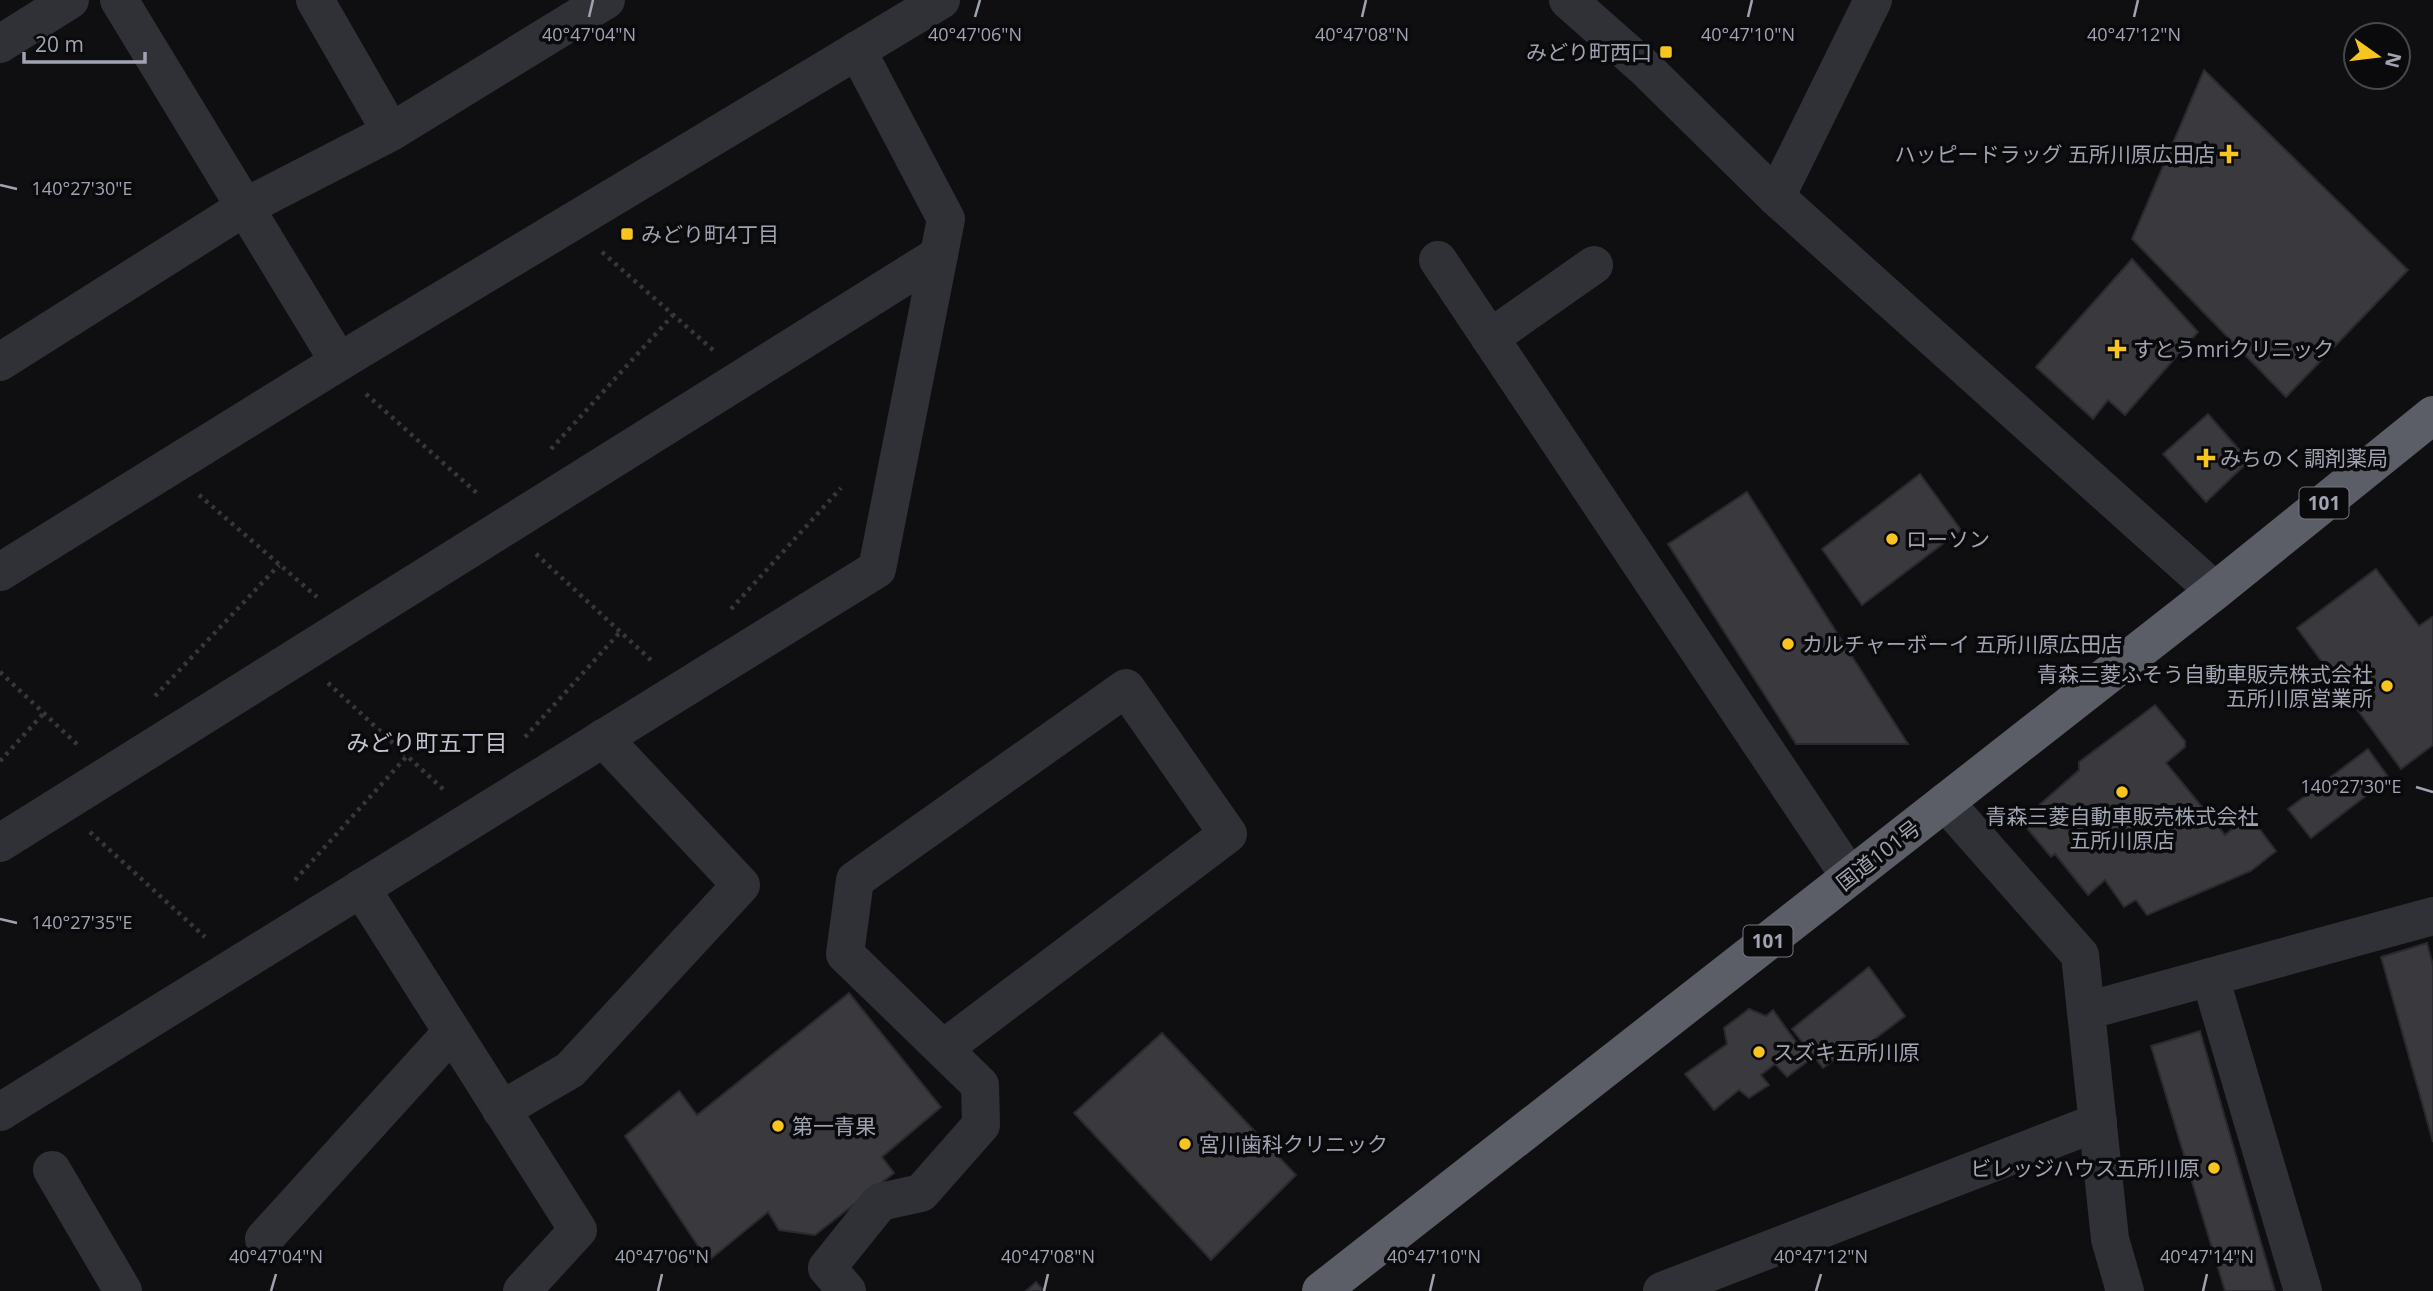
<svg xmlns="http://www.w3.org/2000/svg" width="2433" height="1291" font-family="'Open Sans','Noto Sans JP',sans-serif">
	<rect width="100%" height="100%" fill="#0f0f11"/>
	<g fill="#39393e" stroke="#2a292d" stroke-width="2">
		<path d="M2204 70 2408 270 2286 397 2132 239Z"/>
		<path d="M2132 259 2198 332 2125 415 2108 400 2093 419 2036 367Z"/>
		<path d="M2208 414 2249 461 2206 502 2163 454Z"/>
		<path d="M1920 474 1961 530 1862 605 1822 549Z"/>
		<path d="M1747 492 1908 744H1796L1668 544Z"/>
		<path d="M2376 569 2419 626 2432 617 2433 619V745L2401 769 2297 628Z"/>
		<path d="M2155 705 2185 741V747L2166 763 2225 835 2249 815 2276 851 2251 871 2147 915 2136 900 2124 907 2105 880 2088 895 2055 854 2051 857 2021 821 2079 770V762Z"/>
		<path d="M2368 749 2389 778 2311 838 2288 809Z"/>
		<path d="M2427 943 2433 965V1142L2381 957Z"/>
		<path d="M1869 967 1905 1016 1851 1057 1845 1052 1823 1068 1792 1029Z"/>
		<path d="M849 993 941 1107 882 1157 894 1173 815 1235 779 1230 768 1212 708 1261 625 1136 679 1091 697 1115Z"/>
		<path d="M1749 1009 1766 1016 1773 1010 1809 1060 1787 1077 1775 1064 1761 1075 1769 1085 1749 1098 1739 1090 1714 1110 1685 1074 1727 1044 1724 1028Z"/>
		<path d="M2200 1031 2275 1291H2225L2151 1046Z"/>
		<path d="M1162 1033 1296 1175 1211 1260 1074 1113Z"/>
		<path d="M1036 1282 1044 1291H1026Z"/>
	</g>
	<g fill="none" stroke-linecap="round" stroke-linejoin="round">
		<g stroke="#36373d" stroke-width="4.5" stroke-dasharray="3.5 5" stroke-linecap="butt">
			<path d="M602 252 713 350"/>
			<path d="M366 394 479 495"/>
			<path d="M551 449 673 315"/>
			<path d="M199 495 317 597"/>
			<path d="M536 554 653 662"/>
			<path d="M731 609 841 488"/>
			<path d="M0 672 80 747"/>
			<path d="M328 683 445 791"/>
			<path d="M155 696 279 565"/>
			<path d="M525 737 621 631"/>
			<path d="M0 761 44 713"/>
			<path d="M90 832 205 937"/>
			<path d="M295 880 407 756"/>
		</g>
		<g stroke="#303136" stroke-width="38">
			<path d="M119 0 339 362"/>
			<path d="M315 0 391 132"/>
			<path d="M1568 0 1645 68 1776 197 2215 591"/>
			<path d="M0 44 70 0"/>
			<path d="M1776 197 1873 0"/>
			<path d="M1438 260 1850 877"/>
			<path d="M1490 338 1594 265"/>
			<path d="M0 362 245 207 391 132 606 0"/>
			<path d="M0 572 339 362 941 0"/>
			<path d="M1945 802 2080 955 2110 1239 2125 1291"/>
			<path d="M0 843 939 255"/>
			<path d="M361 888 578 1230 522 1291"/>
			<path d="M2210 977 2303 1291"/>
			<path d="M2086 1011 2433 916"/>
			<path d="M501 1110 570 1070 741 885 603 738"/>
			<path d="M0 1112 877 569 946 219 857 50"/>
			<path d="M52 1170 123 1291"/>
			<path d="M264 1239 452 1032"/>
			<path d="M847 1291 827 1268 880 1202 921 1193 981 1125 980 1085 845 954 855 880 1126 688 1228 834 943 1049"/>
			<path d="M1662 1291 2098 1122"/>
		</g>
		<path stroke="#5c5e67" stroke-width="38" d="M1321 1291 2215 591 2433 415"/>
	</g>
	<path fill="none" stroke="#a0a4b2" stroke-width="2.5" d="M589 17 593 0M975 17 980 0M1362 17 1366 0M1748 17 1752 0M2134 17 2138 0M0 185 17 189M2416 787 2433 792M0 919 17 923M271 1291 276 1274M658 1291 662 1274M1044 1291 1048 1274M1430 1291 1434 1274M1816 1291 1821 1274M2203 1291 2207 1274"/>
	<g fill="#f8c520" stroke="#0a0a0c" stroke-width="2.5">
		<rect x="1659" y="45" width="14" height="14" rx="3.5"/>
		<path d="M2225.5 143.5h7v7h7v7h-7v7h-7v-7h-7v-7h7z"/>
		<rect x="620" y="227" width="14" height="14" rx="3.5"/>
		<path d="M2113.5 338.5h7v7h7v7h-7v7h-7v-7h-7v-7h7z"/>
		<path d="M2202.5 447.5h7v7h7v7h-7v7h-7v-7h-7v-7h7z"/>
		<circle cx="1892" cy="539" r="7"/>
		<circle cx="1788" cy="644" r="7"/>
		<circle cx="2387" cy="686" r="7"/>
		<circle cx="2122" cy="792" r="7"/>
		<circle cx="1759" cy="1052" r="7"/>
		<circle cx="778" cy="1126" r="7"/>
		<circle cx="1185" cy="1144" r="7"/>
		<circle cx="2214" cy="1168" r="7"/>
	</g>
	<g text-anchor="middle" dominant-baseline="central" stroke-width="7" stroke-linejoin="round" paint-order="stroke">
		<g fill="#0a0a0c" stroke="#737680" stroke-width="2">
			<rect x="2299.5" y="487.5" width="49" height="31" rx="5"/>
			<rect x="1743.5" y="925.5" width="49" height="31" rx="5"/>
		</g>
		<g font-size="19" font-weight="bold" fill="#a0a4b2">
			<text x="2324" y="503">101</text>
			<text x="1768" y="941">101</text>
		</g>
		<g font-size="21" fill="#a0a4b2" stroke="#0a0a0c" text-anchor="start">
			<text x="1652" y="52" text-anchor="end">みどり町西口</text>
			<text x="2215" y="154" text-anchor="end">ハッピードラッグ 五所川原広田店</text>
			<text x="641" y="234">みどり町4丁目</text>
			<text x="2133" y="349">すとうmriクリニック</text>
			<text x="2220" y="458">みちのく調剤薬局</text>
			<text x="1906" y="539">ローソン</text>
			<text x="1802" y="644">カルチャーボーイ 五所川原広田店</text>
			<text x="2373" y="674" text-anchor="end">青森三菱ふそう自動車販売株式会社<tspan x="2373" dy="24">五所川原営業所</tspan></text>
			<text x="2122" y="816" text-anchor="middle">青森三菱自動車販売株式会社<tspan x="2122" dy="24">五所川原店</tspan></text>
			<text x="1773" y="1052">スズキ五所川原</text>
			<text x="792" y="1126">第一青果</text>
			<text x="1199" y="1144">宮川歯科クリニック</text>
			<text x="2200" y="1168" text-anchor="end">ビレッジハウス五所川原</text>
		</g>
		<g font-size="21" fill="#a0a4b2" stroke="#0a0a0c">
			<text transform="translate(1878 855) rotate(-38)">国道101号</text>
		</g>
		<g font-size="23" fill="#c1c3ce" stroke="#0a0a0c">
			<text x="427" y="742">みどり町五丁目</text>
		</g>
	</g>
	<g font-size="18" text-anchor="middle" fill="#a0a4b2" stroke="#0a0a0c" stroke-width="7" stroke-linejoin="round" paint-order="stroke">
		<text x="589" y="41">40°47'04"N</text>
		<text x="975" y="41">40°47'06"N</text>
		<text x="1362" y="41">40°47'08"N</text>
		<text x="1748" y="41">40°47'10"N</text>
		<text x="2134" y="41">40°47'12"N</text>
		<text x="82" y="195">140°27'30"E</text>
		<text x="2351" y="793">140°27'30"E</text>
		<text x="82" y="929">140°27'35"E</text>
		<text x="276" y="1263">40°47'04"N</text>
		<text x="662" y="1263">40°47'06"N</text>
		<text x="1048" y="1263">40°47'08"N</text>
		<text x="1434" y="1263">40°47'10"N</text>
		<text x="1821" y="1263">40°47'12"N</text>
		<text x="2207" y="1263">40°47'14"N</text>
	</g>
	<g transform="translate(2377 56) rotate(104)"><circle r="33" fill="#0a0a0c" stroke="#46484e" stroke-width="2"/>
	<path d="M0-5L12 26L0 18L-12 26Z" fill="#f8c520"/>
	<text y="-10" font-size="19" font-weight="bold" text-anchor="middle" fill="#a0a4b2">N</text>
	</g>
	<path d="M24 52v10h121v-10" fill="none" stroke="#a0a4b2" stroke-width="3.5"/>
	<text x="35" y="52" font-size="21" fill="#a0a4b2" stroke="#0a0a0c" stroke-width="5" paint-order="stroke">20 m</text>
</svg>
